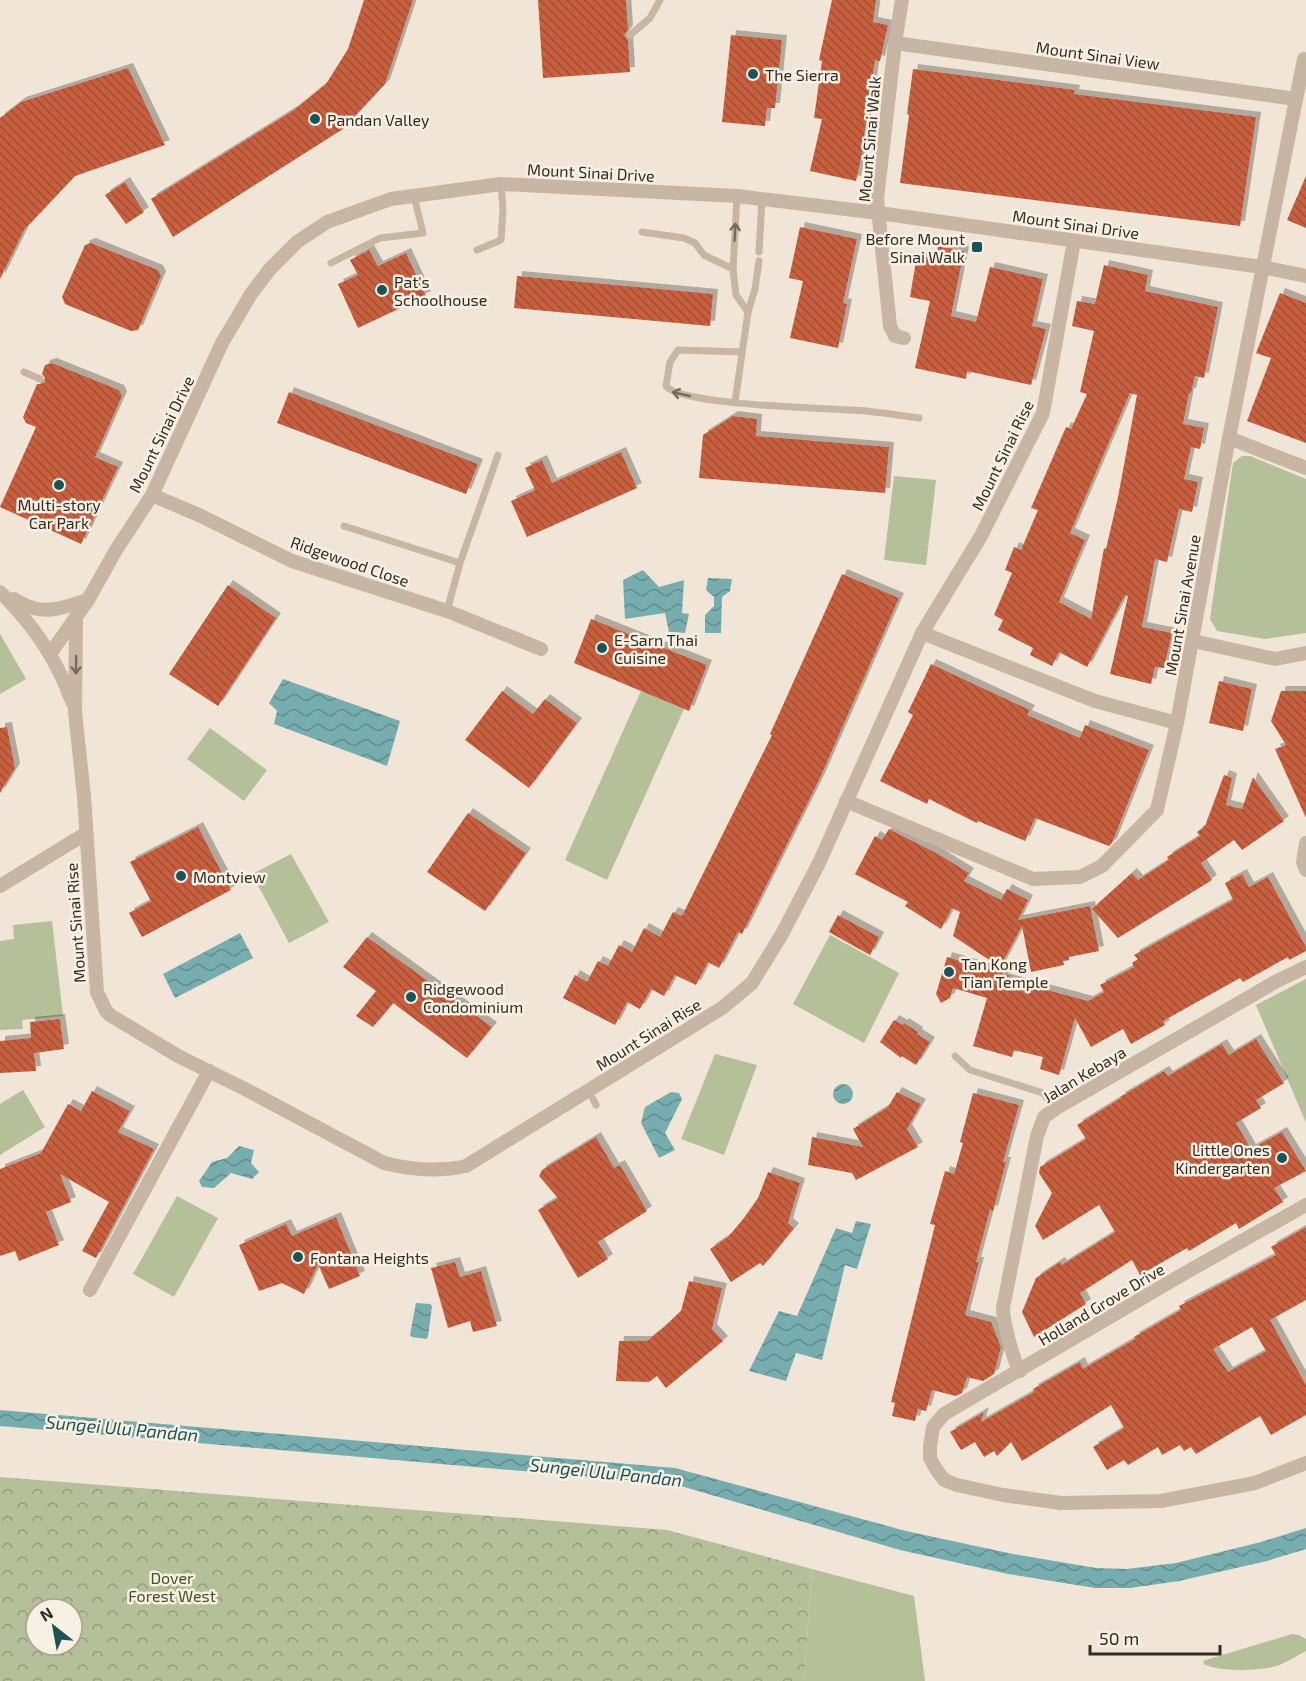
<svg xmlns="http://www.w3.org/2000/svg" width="1306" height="1681" font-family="'Exo 2',sans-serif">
	<defs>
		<pattern id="forest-crowns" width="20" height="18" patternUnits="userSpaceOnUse" patternTransform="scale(1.5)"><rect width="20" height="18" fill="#b3c098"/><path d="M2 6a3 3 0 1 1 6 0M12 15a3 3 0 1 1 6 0" fill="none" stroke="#929c7c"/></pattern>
		<pattern id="water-waves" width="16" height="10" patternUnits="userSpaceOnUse" patternTransform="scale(1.5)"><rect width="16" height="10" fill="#77adaf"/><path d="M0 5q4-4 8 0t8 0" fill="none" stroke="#628d8e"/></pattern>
		<pattern id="building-back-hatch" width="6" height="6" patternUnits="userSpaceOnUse" patternTransform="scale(1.5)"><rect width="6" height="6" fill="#c86040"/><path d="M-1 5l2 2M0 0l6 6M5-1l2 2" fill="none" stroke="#a34f35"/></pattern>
		<filter id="shadow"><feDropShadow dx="5" dy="-5" stdDeviation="0" flood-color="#0004"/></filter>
	</defs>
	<rect width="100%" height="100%" fill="#f1e5d8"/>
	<g fill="#b3c098">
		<path d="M1242 456H1250L1306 479V633L1265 639 1217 631 1210 619 1233 463Z"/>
		<path d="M894 476 936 480 926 565 884 560Z"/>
		<path d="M0 634 26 679 0 694Z"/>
		<path d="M641 691 684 709 607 880 565 860Z"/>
		<path d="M210 728 267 770 244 801 187 759Z"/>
		<path d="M291 854 329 922 289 943 252 874Z"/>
		<path d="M52 921 63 1016 22 1020 23 1029 0 1030V941L14 939 13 925Z"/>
		<path d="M830 935 899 973 864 1043 793 1004Z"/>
		<path d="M1306 979V1123L1256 1005Z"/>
		<path d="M715 1054 757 1065 724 1155 681 1139Z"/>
		<path d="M23 1090 45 1127 0 1155V1104Z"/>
		<path d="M177 1196 218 1218 174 1297 133 1274Z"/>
		<path d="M812 1569 914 1596 925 1681H804Z"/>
		<path d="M1292 1634 1299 1635 1306 1639V1651C1296 1656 1286 1663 1276 1666 1260 1671 1218 1672 1204 1664L1203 1661 1206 1660Z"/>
	</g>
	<path fill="url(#forest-crowns)" fill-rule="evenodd" d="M0 1477 667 1530 812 1569 804 1681H0ZM36 1609H72V1645H36Z"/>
	<g fill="url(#water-waves)">
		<path d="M643 570 659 587 684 580 682 613 689 614 685 633 669 632 665 613 625 619 623 580Z"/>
		<path d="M708 578 732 579 730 591 722 597 721 633H705V615L714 606V597L706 590Z"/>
		<path d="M283 679 400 721 387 766 274 724 277 711 269 703Z"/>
		<path d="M240 933 253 958 175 998 163 974Z"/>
		<circle cx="843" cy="1094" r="10"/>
		<path d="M671 1092 679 1093 682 1099 665 1133 675 1150 659 1158 641 1123 645 1107Z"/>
		<path d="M239 1146 254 1150 251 1163 259 1172 252 1179 231 1173 214 1188 202 1187 199 1181 212 1162 227 1158Z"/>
		<path d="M856 1221 871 1224 857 1269 845 1265 822 1360 796 1353 786 1381 749 1371 779 1311 797 1316 836 1228 852 1233Z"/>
		<path d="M416 1303 430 1304 432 1306 428 1337 426 1339 412 1337 410 1335Z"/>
		<path d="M0 1410 675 1468 906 1531 1013 1554 1096 1568 1127 1569 1176 1563 1261 1542 1306 1528V1549L1267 1561 1179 1581 1130 1588H1095L1008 1574 900 1550 674 1484 0 1426Z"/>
	</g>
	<g fill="url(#building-back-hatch)" fill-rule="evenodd" filter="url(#shadow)">
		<path d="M364 0H413L385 84 343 129 173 237 151 199 294 110 326 84 348 49Z"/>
		<path d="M538 0H626L628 30 624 35 628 40 630 72 543 78Z"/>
		<path d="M832 0H876L873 22 888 25 880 61 875 60 864 136 866 137 856 181 810 171 822 119 814 118 822 61 819 60Z"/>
		<path d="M731 35 782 40 775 108H767L765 126 722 122Z"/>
		<path d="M128 68 165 145 75 176 24 230 0 279V118L21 102Z"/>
		<path d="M913 69 1075 90 1074 94 1256 117 1240 226 900 183 909 115 907 114Z"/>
		<path d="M1306 176V228L1287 220Z"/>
		<path d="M125 182 144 212 126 224 105 195Z"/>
		<path d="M800 227 857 239 843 303 847 304 838 348 790 338 803 281 789 278Z"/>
		<path d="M91 243 158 270 161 276 138 330 131 331 65 304 62 297 85 245Z"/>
		<path d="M938 246 964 251 951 316 976 322 990 267 1043 279 1032 326 1046 329 1031 385 967 371 966 379 915 368 930 301 910 297 917 255 936 259Z"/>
		<path d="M369 250 378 266 406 253 426 296 358 328 338 284 358 275 350 260Z"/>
		<path d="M1104 265 1148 275 1145 291 1218 307 1204 378 1195 376 1191 393H1189L1183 424 1204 428 1200 449 1191 447 1184 479 1198 482 1192 512 1179 509 1167 562 1155 559 1142 627 1172 633 1164 668 1155 667 1151 684 1110 674 1128 596 1125 595 1087 667 1059 652 1052 666 1030 655 1033 648 998 630 1003 620 994 615 1012 573 1005 570 1014 547 1021 550 1038 510 1031 508 1066 427 1071 429 1087 394 1080 392 1094 331 1072 326 1077 301 1095 304ZM1130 393 1137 395 1118 497 1106 549 1104 548 1091 619 1059 602 1085 540 1070 533Z"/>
		<path d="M517 276 713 294 710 326 514 308Z"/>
		<path d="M1280 293 1306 303V443L1247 421 1271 358 1256 353Z"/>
		<path d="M52 363 119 390 122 396 95 457 118 467 81 544 0 507 36 427 26 423 23 417 37 384H41L45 382V378L42 374 45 365Z"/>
		<path d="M289 392 478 464 466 494 277 423Z"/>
		<path d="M733 416 757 419 756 436 889 447 885 493 699 478 703 435Z"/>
		<path d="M621 452 637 488 527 537 511 501 535 490 525 468 542 460 552 483Z"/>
		<path d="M842 574 899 598 820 778 742 934 738 932 719 968 708 962 696 985 675 975 664 996 651 989 640 1009 627 1002 615 1025 563 998 575 975 587 982 598 961 608 966 619 945 632 952 644 928 660 937 673 912 682 916 772 735 770 734Z"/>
		<path d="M228 585 276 618 218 706 169 674Z"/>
		<path d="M591 619 707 665 689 711 574 663Z"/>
		<path d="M931 664 1030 710 1027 715 1080 738 1085 725 1149 750 1112 843 1109 846 1035 818 1025 841 978 821 977 823 929 799 927 804 880 781 913 715 908 712Z"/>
		<path d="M1219 681 1252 689 1243 731 1209 723Z"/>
		<path d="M502 691 533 714 545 699 577 723 529 788 465 740Z"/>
		<path d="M1281 691H1306V818L1275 749 1286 745 1271 721Z"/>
		<path d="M7 727 15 768 0 793V728Z"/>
		<path d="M1224 775 1232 778 1226 805 1242 809 1253 777 1284 821 1242 850 1234 840 1201 863 1212 880 1118 938 1092 909 1132 873 1138 880 1169 860 1167 857 1200 836 1197 832 1205 826Z"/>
		<path d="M468 813 526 853 485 911 427 872Z"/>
		<path d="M198 827 231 890 142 937 129 913 151 901 130 862Z"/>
		<path d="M889 829 940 855 969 873 964 881 1001 900 1007 889 1028 900 1018 920 1090 906 1099 951 1069 957V960L1063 961 1064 965 1031 972 1022 926 1000 967 953 936 960 912 952 908 941 929 905 906 908 902 855 874 875 836 882 840Z"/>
		<path d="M1242 874 1249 887 1268 877 1306 947V951L1289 960 1288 957 1243 982 1240 978 1163 1021 1165 1025 1131 1044 1123 1029 1091 1047 1075 1018 1059 1075 1040 1069 1043 1057 1014 1050 1012 1057 973 1046 987 998 953 988 950 998 941 1003 936 994 947 957 1012 976 1003 978 1088 1001 1104 992 1100 985 1134 967 1132 963 1138 959 1134 955 1233 900 1225 883Z"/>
		<path d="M838 915 879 937 870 955 829 932Z"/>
		<path d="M367 937 492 1027 467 1058 393 1003 373 1027 356 1016 376 991 343 967Z"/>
		<path d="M60 1019 64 1049 34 1053 36 1071 0 1073V1041L31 1038 30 1022Z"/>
		<path d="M894 1020 903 1025 904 1023 918 1032 917 1034 930 1042 916 1065 902 1056 901 1058 880 1042Z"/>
		<path d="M1256 1039 1284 1083 1256 1100 1261 1108 1236 1123 1251 1149 1282 1132 1306 1171 1274 1188 1283 1202 1239 1229 1236 1223 1189 1251 1187 1248 1140 1275 1132 1260 1080 1293 1086 1304 1034 1337 1022 1312 1036 1278 1060 1262 1062 1265 1115 1232 1099 1205 1043 1240 1035 1226 1052 1193 1039 1173 1040 1167 1086 1139 1077 1125 1121 1098 1120 1097 1164 1071 1168 1076 1222 1044 1229 1055Z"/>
		<path d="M92 1091 130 1111 118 1132 154 1149 96 1258 82 1251 109 1202 60 1174 71 1202 46 1212 59 1245 19 1261 15 1251 0 1256V1169L41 1153 68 1104 81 1111Z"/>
		<path d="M897 1092 921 1104 907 1129 918 1147 856 1180 852 1173 808 1165 812 1137 863 1147 853 1129 888 1107Z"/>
		<path d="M973 1093 1019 1105 1003 1162H1006L993 1211 990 1210 976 1262H979L965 1315 991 1322 1001 1347 994 1374 983 1381 967 1377 962 1393 956 1396 932 1390 926 1411 918 1409 915 1421 892 1416 895 1403 891 1402 935 1225 930 1224 945 1171 954 1174 963 1143 960 1142Z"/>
		<path d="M596 1137 614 1168 620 1165 647 1211 598 1242 608 1259 578 1278 538 1210 558 1198 539 1176 542 1170Z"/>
		<path d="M768 1172 800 1183 788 1223 794 1228 763 1266 760 1263 731 1282 710 1249 728 1237 744 1218 758 1198Z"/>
		<path d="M336 1217 360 1276 329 1289 318 1264 304 1294 282 1283 259 1291 239 1245 286 1224 292 1236Z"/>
		<path d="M1306 1227V1300L1270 1320 1306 1385V1415L1271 1435 1260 1416 1196 1454 1191 1447 1184 1451 1180 1445 1162 1455 1158 1447 1128 1465 1124 1460 1107 1470 1093 1447 1124 1428 1111 1405 1022 1461 1011 1442 997 1456 994 1451 984 1457 975 1442 961 1450 950 1432 984 1412 981 1422 1034 1392 1033 1389 1080 1362 1083 1369 1135 1339 1134 1337 1181 1310 1179 1306 1276 1255 1271 1247ZM1252 1327 1266 1351 1228 1372 1213 1349Z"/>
		<path d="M455 1262 460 1277 481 1271 497 1326 473 1332 470 1321 448 1328 431 1268Z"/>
		<path d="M689 1281 722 1288 712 1329 723 1341 666 1388 657 1376 649 1382 616 1381 619 1341H647L663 1328 681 1311Z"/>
	</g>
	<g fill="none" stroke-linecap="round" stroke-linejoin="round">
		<g stroke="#c9b5a4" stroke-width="7">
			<path d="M630 35 650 18 660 0"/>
			<path d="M737 196 733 269 736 295 748 312"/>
			<path d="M642 232 684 238 695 243 704 255 733 269"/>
			<path d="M477 250 501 240 503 210 501 184"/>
			<path d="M759 252 762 198"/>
			<path d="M331 263 380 238 423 233 414 196"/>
			<path d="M741 352 678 350 670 362 666 386C681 405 821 408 851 410 874 411 896 415 919 418"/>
			<path d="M24 372 40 379"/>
			<path d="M735 402 748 312 755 289 759 261"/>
			<path d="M344 526 460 563"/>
			<path d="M447 611 460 563 498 455"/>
			<path d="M955 1056 970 1070 1043 1093 1055 1109"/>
			<path d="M589 1091 596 1105"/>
		</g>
		<g stroke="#c9b5a4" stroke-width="14">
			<path d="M902 0 895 43 877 199 890 326 895 336 904 338"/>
			<path d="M895 43 1296 99"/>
			<path d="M1229 438 1306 468"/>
			<path d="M152 495 201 516 292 561 447 611 541 649"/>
			<path d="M0 592C32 623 57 659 72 702"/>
			<path d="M14 599C40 617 60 609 88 600"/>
			<path d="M76 618 75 712 84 796 97 992 106 1011 110 1015 178 1056 245 1089 384 1163C412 1170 439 1172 466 1166L722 1008 752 983 782 934 819 863 922 633 981 536 1043 413 1074 241"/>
			<path d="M922 633 1095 701 1177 723"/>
			<path d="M1193 641 1275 659 1306 653"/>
			<path d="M50 654 88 600 116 550 152 495 222 343 251 294 270 269 297 242 327 222 391 199 501 184 737 196 879 213 1262 267 1306 276"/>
			<path d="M846 801 1033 879 1080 877 1102 866 1157 810 1177 723 1229 438 1304 59"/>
			<path d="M1306 843 1303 862 1306 870"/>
			<path d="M0 886 85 834"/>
			<path d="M1306 1205 1192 1269 944 1414 933 1427 930 1447V1458L936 1469 944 1480 957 1485 1003 1495 1061 1503 1161 1501 1255 1483 1306 1463"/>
			<path d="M90 1290 209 1071"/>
			<path d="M1020 1371C1013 1360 1003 1321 1003 1308L1037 1136 1044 1117 1055 1109 1277 981 1306 967"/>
		</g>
	</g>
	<defs><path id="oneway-shaft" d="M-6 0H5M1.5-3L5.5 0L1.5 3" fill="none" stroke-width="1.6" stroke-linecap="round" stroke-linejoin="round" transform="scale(1.5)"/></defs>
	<g stroke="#78695f">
		<use href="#oneway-shaft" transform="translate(735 232) rotate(-87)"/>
		<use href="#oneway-shaft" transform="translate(681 394) rotate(-167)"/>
		<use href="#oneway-shaft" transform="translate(76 665) rotate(91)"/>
	</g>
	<g fill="#1b5356" stroke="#f9f0e4" stroke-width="2">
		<circle cx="753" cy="74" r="6"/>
		<circle cx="315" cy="119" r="6"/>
		<rect x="971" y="241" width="12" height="12" rx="3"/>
		<circle cx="382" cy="290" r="6"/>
		<circle cx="59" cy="485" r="6"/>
		<circle cx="602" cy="648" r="6"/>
		<circle cx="181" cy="876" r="6"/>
		<circle cx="949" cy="972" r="6"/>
		<circle cx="411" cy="997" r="6"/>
		<circle cx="1282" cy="1158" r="6"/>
		<circle cx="298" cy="1257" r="6"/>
	</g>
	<g text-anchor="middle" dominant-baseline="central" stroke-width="5" stroke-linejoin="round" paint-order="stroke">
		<g font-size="16" fill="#352b26" stroke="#f9f0e4">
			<text transform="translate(1098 55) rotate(8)">Mount Sinai View</text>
			<text transform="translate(869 139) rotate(-85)">Mount Sinai Walk</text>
			<text transform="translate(591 172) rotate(3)">Mount Sinai Drive</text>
			<text transform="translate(1076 224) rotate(8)">Mount Sinai Drive</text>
			<text transform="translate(161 434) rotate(-64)">Mount Sinai Drive</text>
			<text transform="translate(1002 455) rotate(-64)">Mount Sinai Rise</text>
			<text transform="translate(350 561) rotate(19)">Ridgewood Close</text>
			<text transform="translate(1182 605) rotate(-80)">Mount Sinai Avenue</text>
			<text transform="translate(75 923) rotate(-94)">Mount Sinai Rise</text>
			<text transform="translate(648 1034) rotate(-32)">Mount Sinai Rise</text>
			<text transform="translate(1084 1074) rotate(-31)">Jalan Kebaya</text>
			<text transform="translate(1101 1304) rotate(-31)">Holland Grove Drive</text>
		</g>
		<g font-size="16" fill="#352b26" stroke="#f9f0e4" text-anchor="start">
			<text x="765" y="74">The Sierra</text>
			<text x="327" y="119">Pandan Valley</text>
			<text x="965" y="238" text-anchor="end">Before Mount<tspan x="965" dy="18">Sinai Walk</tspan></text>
			<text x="394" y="281">Pat's<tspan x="394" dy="18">Schoolhouse</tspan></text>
			<text x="59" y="504" text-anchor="middle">Multi-story<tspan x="59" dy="18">Car Park</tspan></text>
			<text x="614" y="639">E-Sarn Thai<tspan x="614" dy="18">Cuisine</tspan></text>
			<text x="193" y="876">Montview</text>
			<text x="961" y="963">Tan Kong<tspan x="961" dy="18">Tian Temple</tspan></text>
			<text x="423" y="988">Ridgewood<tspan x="423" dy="18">Condominium</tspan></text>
			<text x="1270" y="1149" text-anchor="end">Little Ones<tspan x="1270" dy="18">Kindergarten</tspan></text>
			<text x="310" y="1257">Fontana Heights</text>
		</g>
		<g font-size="16" fill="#445329" stroke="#f9f0e4">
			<text x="172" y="1577">Dover<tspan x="172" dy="18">Forest West</tspan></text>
		</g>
		<g font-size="18" font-style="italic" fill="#1b5356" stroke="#f9f0e4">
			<text transform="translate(122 1428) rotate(5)">Sungei Ulu Pandan</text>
			<text transform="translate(606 1472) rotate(6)">Sungei Ulu Pandan</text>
		</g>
	</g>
	<g transform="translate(54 1627) rotate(329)"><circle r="28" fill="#f9f0e4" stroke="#aba198" stroke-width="1.5"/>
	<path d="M0-4.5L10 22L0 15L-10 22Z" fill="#1b5356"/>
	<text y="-9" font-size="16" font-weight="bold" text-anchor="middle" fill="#352b26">N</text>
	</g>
	<path d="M1090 1645v9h130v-9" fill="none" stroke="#352b26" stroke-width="3"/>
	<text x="1099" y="1645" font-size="18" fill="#352b26" stroke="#f9f0e4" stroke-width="4.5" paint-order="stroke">50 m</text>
</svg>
